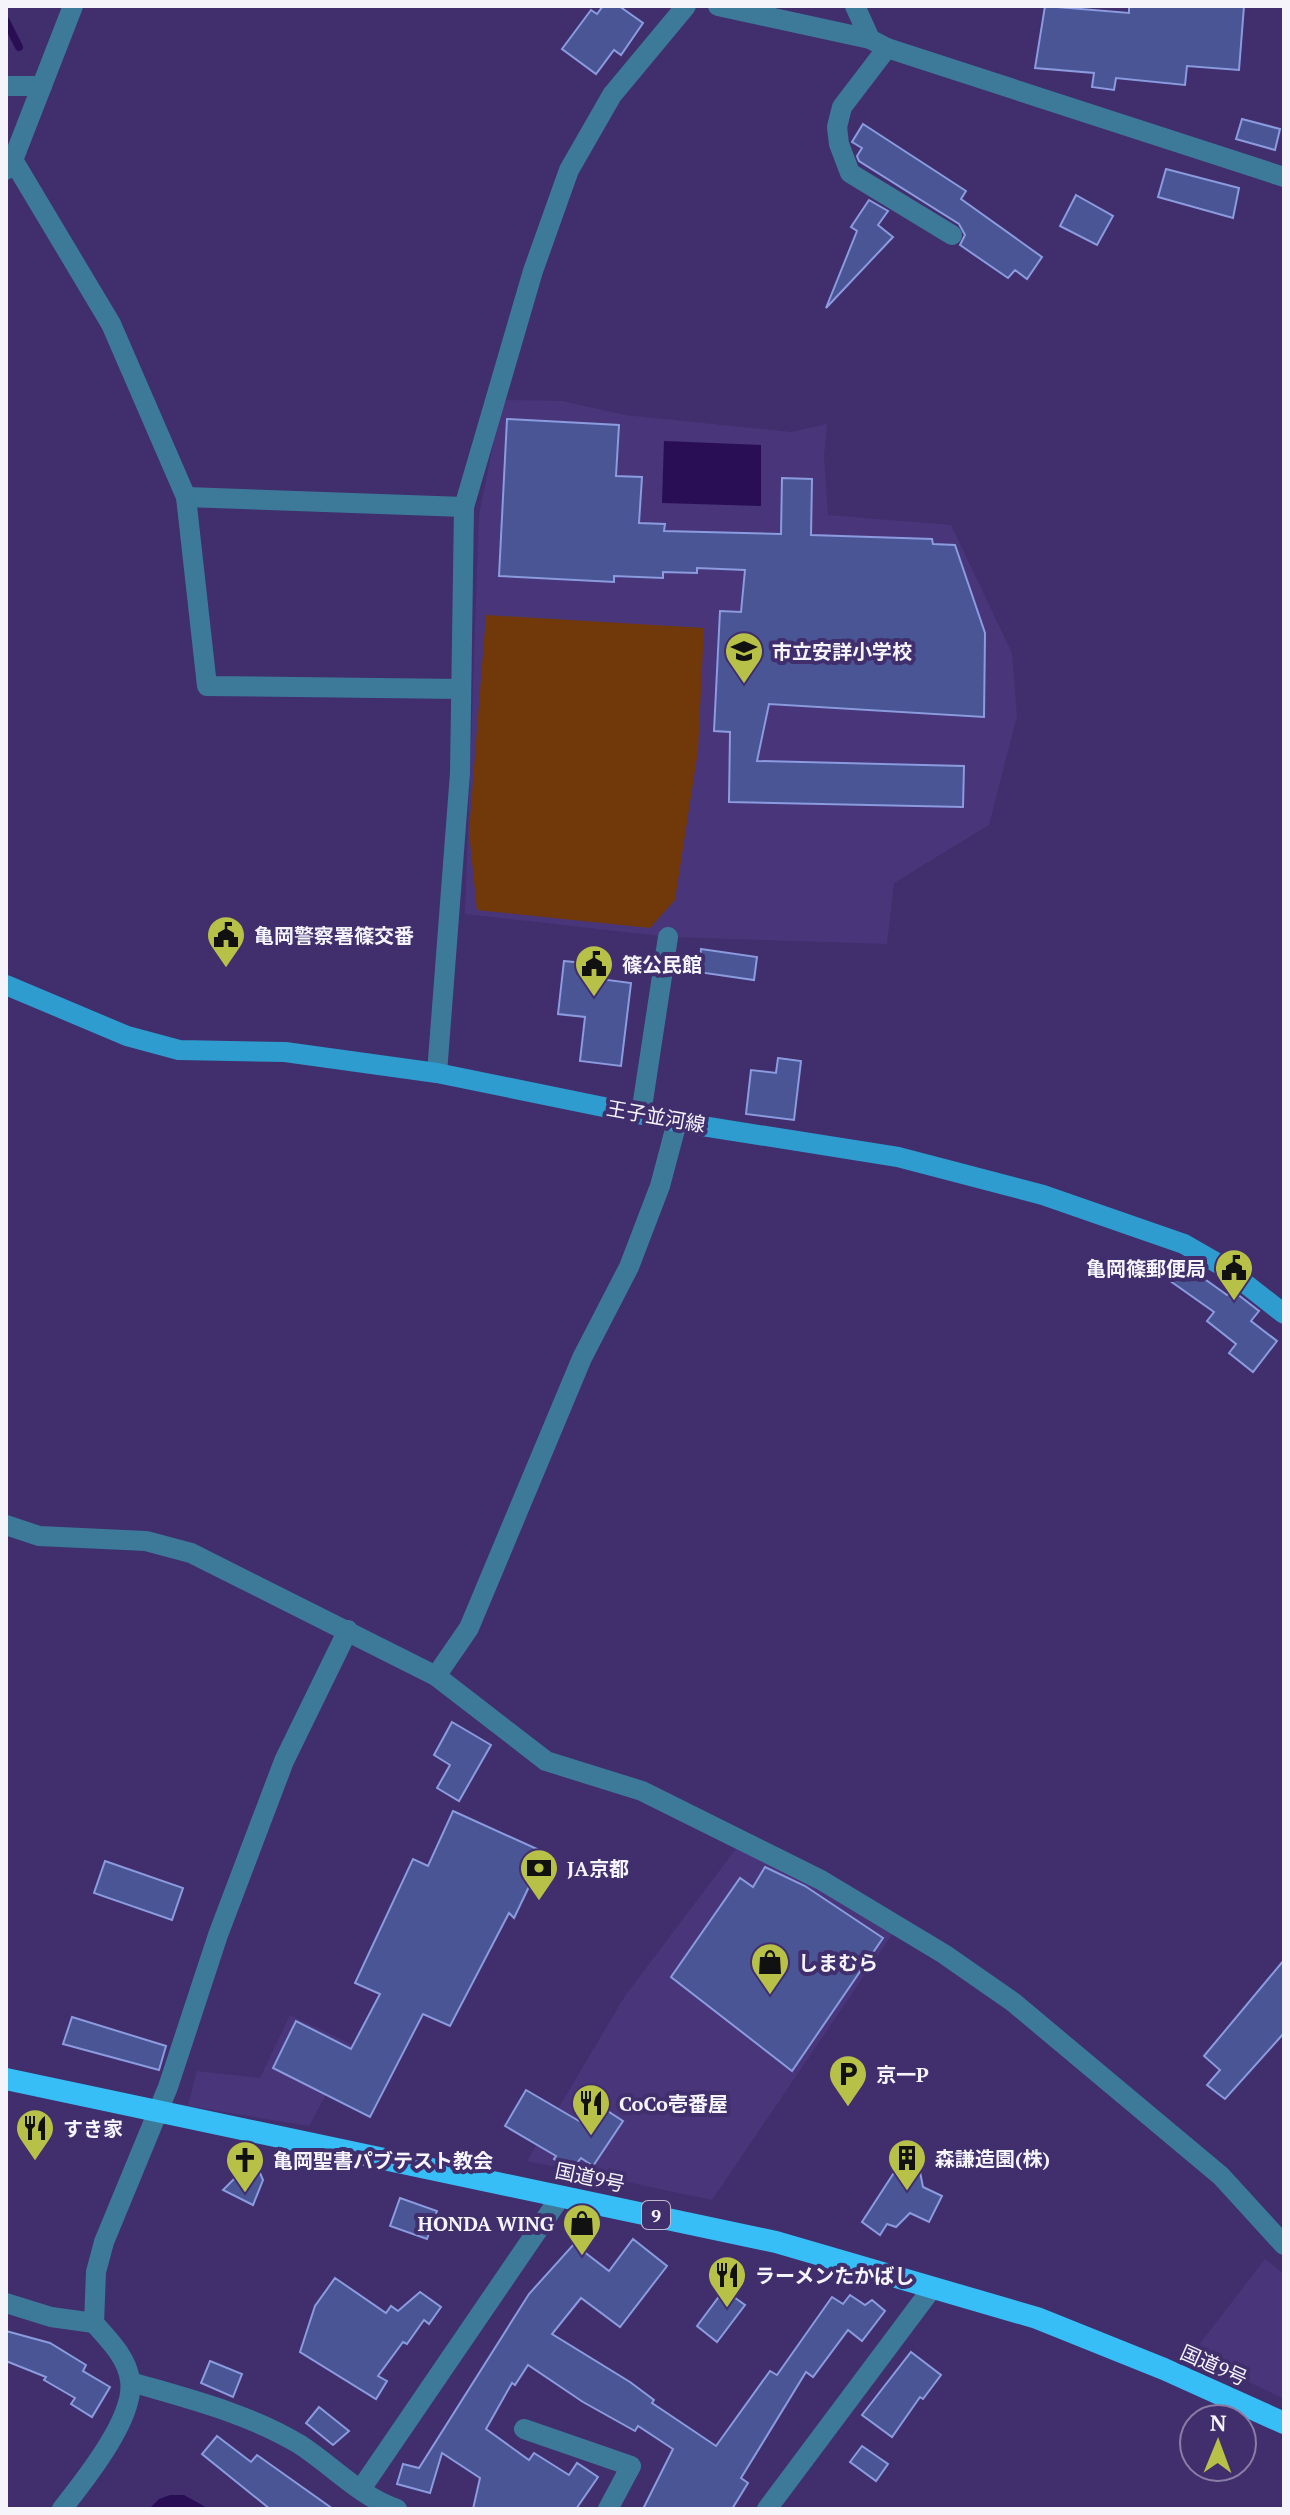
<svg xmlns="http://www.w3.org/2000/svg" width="1290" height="2515" font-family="'PT Serif','Noto Sans JP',serif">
	<rect width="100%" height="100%" fill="#402f6c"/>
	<g fill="#49357a">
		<path d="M502 400 562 401 625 415 791 432 827 424 824 456 828 515 951 525 1012 653 1017 716 989 825 894 883 887 944 668 937 465 914 479 515Z"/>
		<path d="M738 1846 770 1859 893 1933 712 2200 527 2161 625 1996Z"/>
		<path d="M290 2015 353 2045 309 2126 188 2106 197 2071 260 2078Z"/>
		<path d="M1265 2259 1284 2274V2399L1192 2354Z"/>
	</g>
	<path fill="#71390a" d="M486 615 704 628 698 751 675 900 650 928 477 910 469 832Z"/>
	<g fill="#290e56">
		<path d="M664 441 761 445V506L662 503Z"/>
		<path d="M170 2495H184L209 2509H149L159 2499Z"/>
	</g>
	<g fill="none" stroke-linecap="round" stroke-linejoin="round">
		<path stroke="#290e56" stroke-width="8" d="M6 21 19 47"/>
	</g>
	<g fill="#495594" stroke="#8b9bdf" stroke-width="2">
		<path d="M603 6H619L643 23 621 55 614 50 596 74 562 49 591 10 597 14Z"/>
		<path d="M1045 6 1129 13V6H1244L1239 70 1187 66 1185 85 1116 78 1114 90 1092 87 1094 73 1035 68Z"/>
		<path d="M1242 119 1280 129 1275 150 1236 139Z"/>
		<path d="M863 124 966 191 961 199 1042 257 1027 279 1015 270 1008 278 960 245 965 235 959 224 859 161 857 156 862 148 852 142Z"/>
		<path d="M1166 169 1239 188 1233 218 1158 197Z"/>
		<path d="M1076 195 1113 216 1097 245 1060 226Z"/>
		<path d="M869 200 888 211 878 225 893 237 826 308 857 231 851 227Z"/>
		<path d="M507 419 619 425 616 476 642 477 639 523 665 524 664 531 781 534 782 478 812 479 811 535 932 539 933 544 955 545 985 633 984 717 769 704 757 761 964 766 963 807 729 802 730 732 714 731 720 611 741 612 745 570 697 568V573L663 572V578L614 576V582L499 576Z"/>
		<path d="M701 949 757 957 754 980 698 972Z"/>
		<path d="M564 961 594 964 592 978 631 983 621 1066 580 1061 585 1017 558 1014Z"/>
		<path d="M778 1058 801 1061 794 1120 746 1114 751 1070 776 1073Z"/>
		<path d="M1178 1260 1227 1295 1232 1290 1259 1311 1251 1321 1277 1341 1253 1372 1229 1353 1236 1344 1207 1321 1214 1312 1166 1278Z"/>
		<path d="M452 1722 491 1745 459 1801 437 1788 450 1765 434 1755Z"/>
		<path d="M453 1811 537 1849 528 1867 536 1872 514 1918 509 1913 450 2026 423 2014 370 2117 273 2068 296 2021 351 2049 380 1994 355 1983 413 1859 428 1866Z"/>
		<path d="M105 1861 183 1888 172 1920 94 1893Z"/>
		<path d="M765 1867 805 1886 883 1938 792 2071 671 1977 740 1878 753 1887Z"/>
		<path d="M1284 1960V2033L1225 2099 1207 2085 1220 2070 1204 2056Z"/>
		<path d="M72 2017 166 2046 159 2070 63 2044Z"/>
		<path d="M526 2090 579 2121 592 2101 623 2121 593 2166 581 2158 571 2170 554 2159 556 2156 505 2126Z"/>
		<path d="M899 2165 920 2172 923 2187 942 2196 929 2222 910 2213 896 2227 887 2224 880 2235 862 2222Z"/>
		<path d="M243 2170 260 2173 263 2180 253 2205 223 2190Z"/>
		<path d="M400 2198 437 2211 427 2239 390 2226Z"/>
		<path d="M633 2239 667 2266 620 2327 581 2298 552 2334 630 2382 654 2400 652 2403 716 2446 770 2371 777 2375 832 2297 843 2304 850 2295 865 2305 872 2300 885 2311 862 2341 848 2330 813 2377 806 2372 741 2478 748 2483 732 2509H643L673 2449 638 2426 635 2431 583 2402 528 2365 515 2385 512 2383 486 2429 529 2460 534 2453 569 2475 577 2463 598 2477 576 2509H473L480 2478 442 2453 430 2493 397 2484 403 2464 419 2468 529 2294 574 2244 609 2271Z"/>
		<path d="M335 2278 386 2313 391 2306 398 2311 420 2292 441 2307 429 2324 424 2320 407 2344 403 2342 378 2376 387 2381 376 2399 300 2352 315 2306Z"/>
		<path d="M724 2290 745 2305 717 2342 697 2326Z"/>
		<path d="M6 2331 50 2343 86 2365 83 2371 110 2387 92 2417 71 2404 75 2398 44 2380 46 2377 6 2361Z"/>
		<path d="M911 2352 941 2375 923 2399 920 2397 892 2437 862 2415Z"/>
		<path d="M210 2361 242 2374 233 2397 201 2383Z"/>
		<path d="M319 2407 349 2431 333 2445 306 2423Z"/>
		<path d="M217 2436 251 2462 257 2455 333 2509H270L202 2454Z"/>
		<path d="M862 2446 888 2464 876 2481 850 2462Z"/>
	</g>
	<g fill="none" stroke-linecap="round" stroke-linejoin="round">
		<g stroke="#3d7a9a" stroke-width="20">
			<path d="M718 6 870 39"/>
			<path d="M855 6 870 39 887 48 1284 177"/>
			<path d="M887 48 842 107 837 127 839 144 850 173 952 235"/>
			<path d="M6 86H42"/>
			<path d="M13 160 111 324 186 497 207 686 461 689"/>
			<path d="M186 497 464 507"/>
			<path d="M437 1073 460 773 464 507 533 271 569 170 612 95 686 6"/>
			<path d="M641 1114 668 937"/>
			<path d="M6 1525 39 1536 146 1541 191 1553 436 1676 546 1761 642 1791 821 1880 944 1954 1013 2002 1221 2176 1284 2245"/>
			<path d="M436 1676 469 1628 582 1358 629 1267 660 1186 677 1122"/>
			<path d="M6 2303 51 2317 94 2323"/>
			<path d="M131 2382C189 2399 247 2413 299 2444 332 2465 360 2497 397 2509"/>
			<path d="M524 2429 631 2466 608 2509"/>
			<path d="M361 2489 561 2196"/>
			<path d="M62 2509C84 2481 136 2417 130 2380 127 2357 108 2339 94 2323L96 2272 104 2242 168 2087 218 1935 284 1761 348 1630"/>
			<path d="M767 2509 933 2287"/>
		</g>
		<path stroke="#3d7a9a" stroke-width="20" d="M6 170 13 160 73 6"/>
		<path stroke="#2e9cce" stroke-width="20" d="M6 985 127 1036 179 1050 285 1052 437 1073 677 1122 898 1157 1043 1195 1184 1244 1224 1267 1284 1314"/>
		<path stroke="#38bef6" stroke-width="22" d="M6 2079 776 2242 1037 2318 1164 2369 1284 2423"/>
	</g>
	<defs>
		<symbol id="school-pin" viewBox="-11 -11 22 30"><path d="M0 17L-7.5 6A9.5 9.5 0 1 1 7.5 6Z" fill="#b7c147" stroke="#402f6c"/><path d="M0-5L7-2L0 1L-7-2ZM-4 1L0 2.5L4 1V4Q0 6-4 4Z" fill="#111"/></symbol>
		<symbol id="civic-pin" viewBox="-11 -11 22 30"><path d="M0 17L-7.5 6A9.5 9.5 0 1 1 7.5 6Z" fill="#b7c147" stroke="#402f6c"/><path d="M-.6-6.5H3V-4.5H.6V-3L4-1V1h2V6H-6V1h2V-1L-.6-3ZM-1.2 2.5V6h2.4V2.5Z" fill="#111"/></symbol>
		<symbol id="bank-pin" viewBox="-11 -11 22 30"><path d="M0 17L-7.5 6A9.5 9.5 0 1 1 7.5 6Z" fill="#b7c147" stroke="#402f6c"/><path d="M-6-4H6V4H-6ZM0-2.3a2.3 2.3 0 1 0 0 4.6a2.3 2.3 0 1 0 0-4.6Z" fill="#111"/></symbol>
		<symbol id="shop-pin" viewBox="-11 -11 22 30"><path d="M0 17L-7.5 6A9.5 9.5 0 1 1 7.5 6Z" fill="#b7c147" stroke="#402f6c"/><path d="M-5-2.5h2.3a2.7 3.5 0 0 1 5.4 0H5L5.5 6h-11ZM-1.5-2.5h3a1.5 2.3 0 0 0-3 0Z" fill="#111"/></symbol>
		<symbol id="parking-pin" viewBox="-11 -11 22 30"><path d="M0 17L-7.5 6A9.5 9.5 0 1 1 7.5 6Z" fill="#b7c147" stroke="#402f6c"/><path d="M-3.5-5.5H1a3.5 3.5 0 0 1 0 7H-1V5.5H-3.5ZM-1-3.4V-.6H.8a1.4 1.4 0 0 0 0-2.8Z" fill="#111"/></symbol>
		<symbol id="restaurant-pin" viewBox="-11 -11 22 30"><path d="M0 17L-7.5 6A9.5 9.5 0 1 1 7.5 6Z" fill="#b7c147" stroke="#402f6c"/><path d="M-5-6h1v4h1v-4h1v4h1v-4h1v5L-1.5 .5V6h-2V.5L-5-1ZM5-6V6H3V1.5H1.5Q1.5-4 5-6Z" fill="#111"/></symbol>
		<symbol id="building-pin" viewBox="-11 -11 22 30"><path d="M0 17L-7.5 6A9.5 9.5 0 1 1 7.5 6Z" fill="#b7c147" stroke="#402f6c"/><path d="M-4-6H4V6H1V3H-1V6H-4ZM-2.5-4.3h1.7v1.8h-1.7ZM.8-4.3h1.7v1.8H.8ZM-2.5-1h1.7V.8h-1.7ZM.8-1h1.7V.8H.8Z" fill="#111"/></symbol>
		<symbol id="church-pin" viewBox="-11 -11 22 30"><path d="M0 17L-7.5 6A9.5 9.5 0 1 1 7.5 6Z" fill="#b7c147" stroke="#402f6c"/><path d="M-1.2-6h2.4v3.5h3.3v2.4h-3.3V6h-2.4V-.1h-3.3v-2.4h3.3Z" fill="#111"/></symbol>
	</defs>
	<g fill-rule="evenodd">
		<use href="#school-pin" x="722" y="629" width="44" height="60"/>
		<use href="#civic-pin" x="204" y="913" width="44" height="60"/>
		<use href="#civic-pin" x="572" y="942" width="44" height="60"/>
		<use href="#civic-pin" x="1212" y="1246" width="44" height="60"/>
		<use href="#bank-pin" x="517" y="1846" width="44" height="60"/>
		<use href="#shop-pin" x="748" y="1940" width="44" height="60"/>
		<use href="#parking-pin" x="826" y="2052" width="44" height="60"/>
		<use href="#restaurant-pin" x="569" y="2081" width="44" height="60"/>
		<use href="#restaurant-pin" x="13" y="2106" width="44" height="60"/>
		<use href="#building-pin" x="885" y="2136" width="44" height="60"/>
		<use href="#church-pin" x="223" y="2138" width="44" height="60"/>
		<use href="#shop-pin" x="560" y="2201" width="44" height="60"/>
		<use href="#restaurant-pin" x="705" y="2253" width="44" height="60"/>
	</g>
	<g text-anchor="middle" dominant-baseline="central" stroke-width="8" stroke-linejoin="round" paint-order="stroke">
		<rect fill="#402f6c" stroke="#bfb9d0" stroke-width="2" x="642" y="2201" width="28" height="28" rx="6"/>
		<g font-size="18" font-weight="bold" fill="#f5f4fb">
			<text x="656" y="2215">9</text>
		</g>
		<g font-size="20" font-weight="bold" fill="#f5f4fb" stroke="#402f6c" text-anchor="start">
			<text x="772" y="651">市立安詳小学校</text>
			<text x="254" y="935">亀岡警察署篠交番</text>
			<text x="622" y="964">篠公民館</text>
			<text x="1206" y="1268" text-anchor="end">亀岡篠郵便局</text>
			<text x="567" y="1868">JA京都</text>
			<text x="798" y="1962">しまむら</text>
			<text x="876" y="2074">京一P</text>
			<text x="619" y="2103">CoCo壱番屋</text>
			<text x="63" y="2128">すき家</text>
			<text x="935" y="2158">森謙造園(株)</text>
			<text x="273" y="2160">亀岡聖書パブテスト教会</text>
			<text x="554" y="2223" text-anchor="end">HONDA WING</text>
			<text x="755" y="2275">ラーメンたかばし</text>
		</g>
		<g font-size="20" fill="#f5f4fb" stroke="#402f6c">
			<text transform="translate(656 1116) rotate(10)">王子並河線</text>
			<text transform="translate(590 2177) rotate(12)">国道9号</text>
			<text transform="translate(1214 2365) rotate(24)">国道9号</text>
		</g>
	</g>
	<rect width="1290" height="2515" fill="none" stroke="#f5f4fb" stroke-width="16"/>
	<g transform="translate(1218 2443) rotate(1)"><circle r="38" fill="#402f6c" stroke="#887ea5" stroke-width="2"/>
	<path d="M0-6L14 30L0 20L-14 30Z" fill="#b7c147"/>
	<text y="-12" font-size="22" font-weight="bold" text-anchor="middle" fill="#f5f4fb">N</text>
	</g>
</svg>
